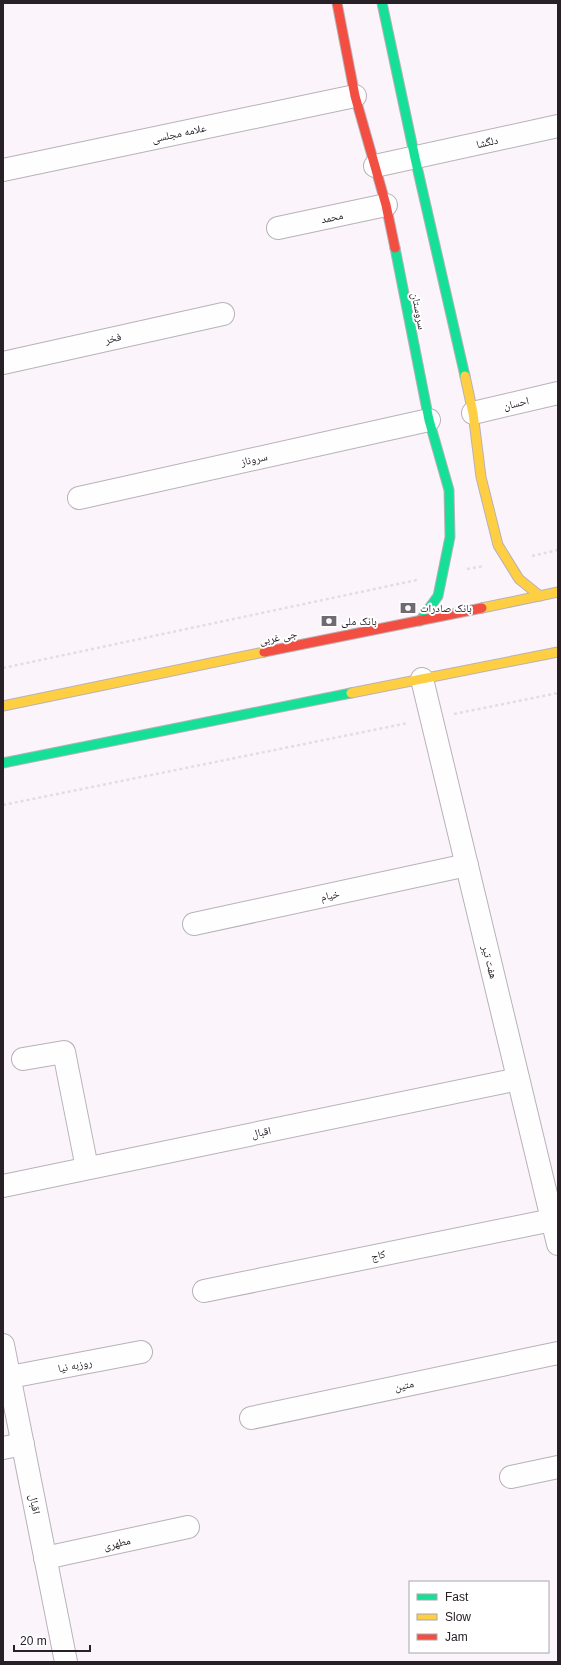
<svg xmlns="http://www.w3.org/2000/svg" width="561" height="1665" font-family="Helvetica,'Noto Naskh Arabic',sans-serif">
	<rect width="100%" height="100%" fill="#fbf5fb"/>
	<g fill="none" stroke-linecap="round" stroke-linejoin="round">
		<defs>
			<g id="street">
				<path d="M375 166 558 126"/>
				<path d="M3 170 355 96"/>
				<path d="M278 228 386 205"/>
				<path d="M3 363 223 314"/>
				<path d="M473 413 558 393"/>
				<path d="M79 498 429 420"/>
				<path d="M422 679 558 1244"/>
				<path d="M194 924 467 865"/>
				<path d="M23 1059 64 1052 87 1168"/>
				<path d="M3 1186 518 1079"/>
				<path d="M204 1291 552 1220"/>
				<path d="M3 1345 66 1662"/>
				<path d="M10 1377 141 1352"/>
				<path d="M251 1418 558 1353"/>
				<path d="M3 1448 23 1444"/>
				<path d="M511 1477 558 1467"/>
				<path d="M45 1558 188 1527"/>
			</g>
			<g id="fast">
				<path d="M382 3 415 158 465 376"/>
				<path d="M395 248 429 420 449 490 450 537 438 596 420 621"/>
				<path d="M3 763 351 693"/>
			</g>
			<g id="slow">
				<path d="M465 376 473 413 481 477 498 545 519 579 540 596"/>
				<path d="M482 608 558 592"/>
				<path d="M351 693 558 652"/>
				<path d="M3 706 264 652"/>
			</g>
			<g id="jam">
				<path d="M337 3 355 96 386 205 395 248"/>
				<path d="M264 652 482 608"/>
			</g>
		</defs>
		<use href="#street" stroke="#b8b2b8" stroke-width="24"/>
		<use href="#fast" stroke="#b8b2b8" stroke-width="11"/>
		<use href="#slow" stroke="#b8b2b8" stroke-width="11"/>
		<use href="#jam" stroke="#b8b2b8" stroke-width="11"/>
		<g stroke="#e1dee1" stroke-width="2.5" stroke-dasharray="3 3" stroke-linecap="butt">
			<path d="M532 556 558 550"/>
			<path d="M467 569 484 566"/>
			<path d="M3 668 417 580"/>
			<path d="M454 714 558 693"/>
			<path d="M3 805 408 723"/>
		</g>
		<use href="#street" stroke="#fefefe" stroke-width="22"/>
		<use href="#fast" stroke="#16e098" stroke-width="9"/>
		<use href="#slow" stroke="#ffcf43" stroke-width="9"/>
		<use href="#jam" stroke="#f24e42" stroke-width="9"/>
	</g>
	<defs>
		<symbol id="bank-bare" viewBox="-9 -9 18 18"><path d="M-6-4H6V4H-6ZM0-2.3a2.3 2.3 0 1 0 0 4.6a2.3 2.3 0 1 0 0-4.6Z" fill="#716b71" stroke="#fff" stroke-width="2.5" paint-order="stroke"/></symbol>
	</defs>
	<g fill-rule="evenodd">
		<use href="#bank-bare" x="397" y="597" width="22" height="22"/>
		<use href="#bank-bare" x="318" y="610" width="22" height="22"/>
	</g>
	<g text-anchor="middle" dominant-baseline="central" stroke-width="4" stroke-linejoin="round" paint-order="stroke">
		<g font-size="11" fill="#272027" stroke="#fff">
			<text transform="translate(179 133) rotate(-12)">علامه مجلسی</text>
			<text transform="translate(487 142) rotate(-13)">دلگشا</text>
			<text transform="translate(332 217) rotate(-12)">محمد</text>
			<text transform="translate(419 311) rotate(79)">سروستان</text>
			<text transform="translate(113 338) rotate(-13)">فخر</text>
			<text transform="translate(516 403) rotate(-13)">احسان</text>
			<text transform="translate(254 459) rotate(-12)">سروناز</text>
			<text transform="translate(278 637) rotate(-11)">جی غربی</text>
			<text transform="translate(330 895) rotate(-12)">خیام</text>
			<text transform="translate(490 962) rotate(76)">هفت تیر</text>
			<text transform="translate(261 1132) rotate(-12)">اقبال</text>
			<text transform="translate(378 1255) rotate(-12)">کاج</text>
			<text transform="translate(75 1365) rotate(-11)">روزبه نیا</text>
			<text transform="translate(404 1385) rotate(-12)">متین</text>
			<text transform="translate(35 1504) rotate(79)">اقبال</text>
			<text transform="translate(117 1543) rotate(-13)">مطهری</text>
		</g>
		<g font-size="11" fill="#272027" stroke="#fff" text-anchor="start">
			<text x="420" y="608">بانک صادرات</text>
			<text x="341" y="621">بانک ملی</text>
		</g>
	</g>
	<rect width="561" height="1665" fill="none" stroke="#272027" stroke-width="8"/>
	<rect x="409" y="1581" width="140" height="72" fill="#ffffff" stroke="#a9a6a9"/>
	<rect x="417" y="1594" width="20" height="6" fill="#16e098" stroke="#a9a6a9"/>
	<text x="445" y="1601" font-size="12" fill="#272027">Fast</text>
	<rect x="417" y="1614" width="20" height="6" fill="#ffcf43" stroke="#a9a6a9"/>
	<text x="445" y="1621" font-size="12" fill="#272027">Slow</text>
	<rect x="417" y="1634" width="20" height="6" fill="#f24e42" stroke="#a9a6a9"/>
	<text x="445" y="1641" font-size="12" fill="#272027">Jam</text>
	<path d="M14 1645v6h76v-6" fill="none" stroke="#272027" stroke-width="2"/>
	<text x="20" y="1645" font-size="12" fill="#272027" stroke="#ffffff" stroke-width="3" paint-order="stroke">20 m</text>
</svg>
